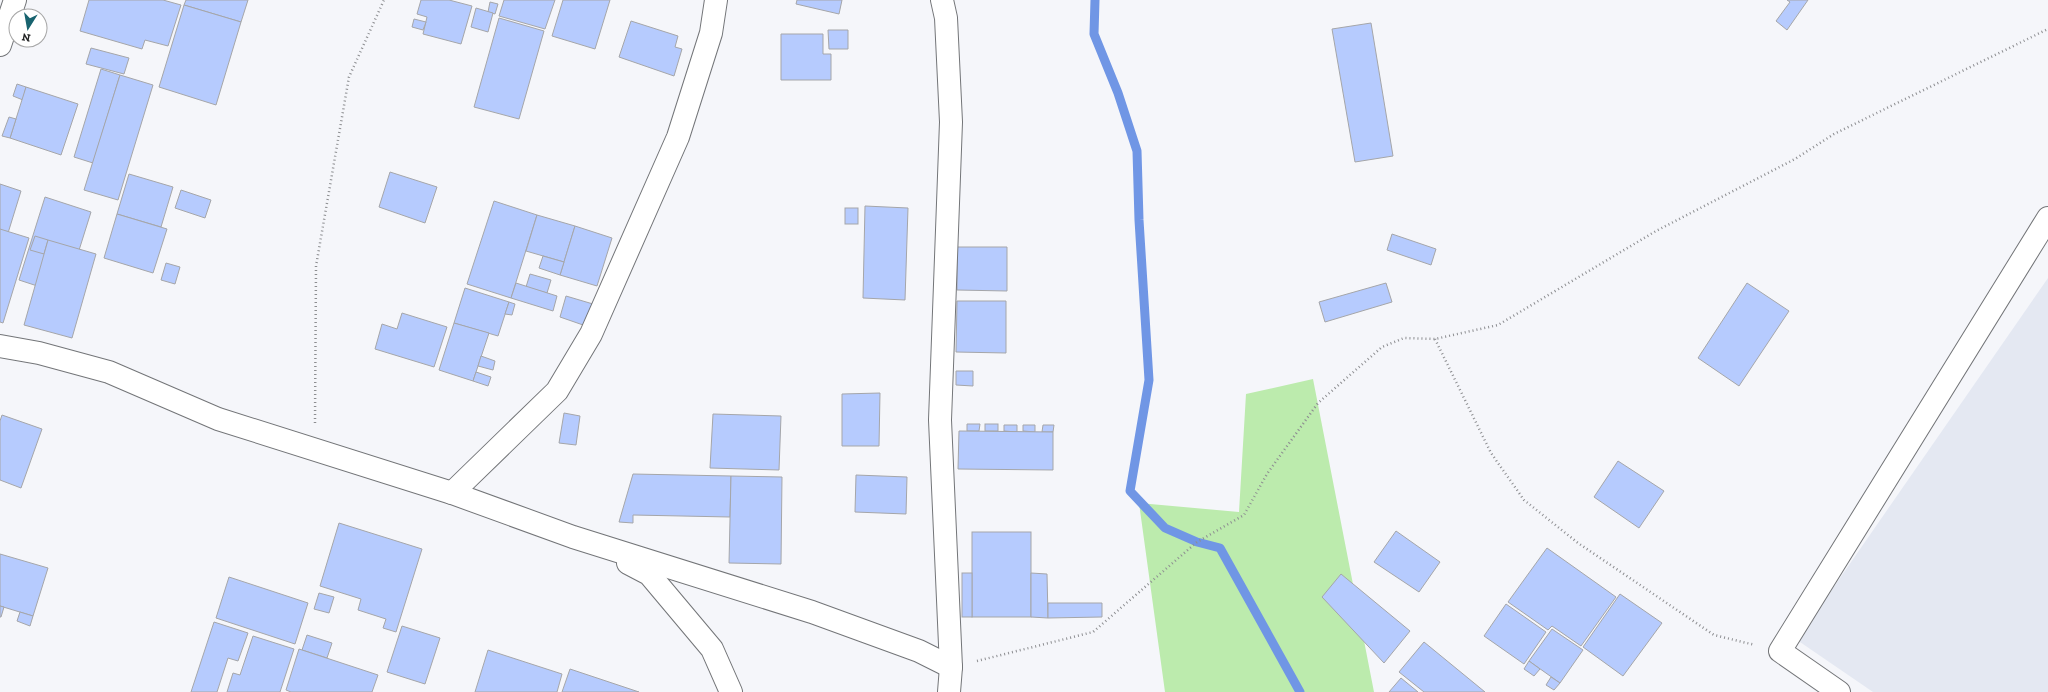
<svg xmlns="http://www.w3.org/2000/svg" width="2048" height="692" font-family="'Zilla Slab',serif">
	<rect width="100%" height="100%" fill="#f5f6fa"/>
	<path fill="#e4e8f2" d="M2048 278V692H1873L1797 640Z"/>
	<path fill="#bcebad" d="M1313 379 1374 692H1165L1139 503 1239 512 1246 394Z"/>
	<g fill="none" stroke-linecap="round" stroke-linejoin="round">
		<path stroke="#7096e5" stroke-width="9" d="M1095 0 1094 34 1118 93 1137 151 1139 220 1149 380 1130 491 1165 528 1197 542 1220 548 1300 692"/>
	</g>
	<g fill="#b6cbfe" stroke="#a5a6a9">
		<path d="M89 0H163L181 5 168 46 145 40 142 49 80 31Z"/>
		<path d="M186 0H248L241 22 184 5Z"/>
		<path d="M421 0H449L472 6 461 44 423 34 427 17 417 14Z"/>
		<path d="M504 0H555L545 29 499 16Z"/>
		<path d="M563 0H610L595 49 552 36Z"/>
		<path d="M797 0H842L839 14 796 4Z"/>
		<path d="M1787 0H1808L1787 30 1776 21 1790 2Z"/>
		<path d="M490 2 498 4 495 14 488 12Z"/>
		<path d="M184 5 241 22 216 105 159 87Z"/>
		<path d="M476 8 493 13 488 32 471 27Z"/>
		<path d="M499 18 544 31 519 119 474 107Z"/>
		<path d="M414 19 426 22 423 30 412 27Z"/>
		<path d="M631 21 678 36 675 47 682 49 674 76 619 57Z"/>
		<path d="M1371 23 1393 156 1355 162 1332 29Z"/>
		<path d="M828 30H848V49H829Z"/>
		<path d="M781 34H823V54H831V80H781Z"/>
		<path d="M91 48 129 58 124 74 86 64Z"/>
		<path d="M101 69 120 75 93 163 74 157Z"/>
		<path d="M120 75 153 85 118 200 84 190Z"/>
		<path d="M17 84 26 87 23 100 13 96Z"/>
		<path d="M26 87 78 104 61 155 10 138Z"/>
		<path d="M9 117 16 119 10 138 2 136Z"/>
		<path d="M390 172 437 187 425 223 379 207Z"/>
		<path d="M129 174 173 187 161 227 117 214Z"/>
		<path d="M0 184 21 191 0 259Z"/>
		<path d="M181 190 211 200 205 218 175 208Z"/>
		<path d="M45 197 91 212 65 295 19 280Z"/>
		<path d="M494 201 537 215 511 298 467 284Z"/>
		<path d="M865 206 908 208 905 300 863 298Z"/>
		<rect x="845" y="208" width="13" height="16"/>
		<path d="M117 214 167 229 153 273 104 258Z"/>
		<path d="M537 215 575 226 564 262 526 251Z"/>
		<path d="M575 226 612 238 597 286 560 275Z"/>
		<path d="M0 229 29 238 3 323 0 322Z"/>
		<path d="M1392 234 1436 249 1431 265 1387 250Z"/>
		<path d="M35 236 48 240 44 254 30 250Z"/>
		<path d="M48 240 96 254 72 338 24 325Z"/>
		<path d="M957 247H1007V291L957 290Z"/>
		<path d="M543 256 564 262 560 275 539 268Z"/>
		<path d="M166 263 180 267 175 284 161 280Z"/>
		<path d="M530 274 551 280 547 293 526 287Z"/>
		<path d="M516 283 557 296 553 311 511 298Z"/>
		<path d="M1386 283 1392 302 1325 322 1319 302Z"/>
		<path d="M1747 283 1789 311 1739 386 1698 358Z"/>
		<path d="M465 288 509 302 498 336 454 323Z"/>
		<path d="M566 296 593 304 586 326 560 317Z"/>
		<path d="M957 301H1006V353L956 352Z"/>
		<path d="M509 302 515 304 512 315 505 314Z"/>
		<path d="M402 313 447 327 434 367 375 349 382 324 397 329Z"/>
		<path d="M454 323 489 333 473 381 439 370Z"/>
		<path d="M481 356 495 361 493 370 478 366Z"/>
		<path d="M956 371H973V386L956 385Z"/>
		<path d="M476 372 491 377 488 386 473 381Z"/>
		<path d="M880 393 879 446H842V394Z"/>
		<path d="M564 413 580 416 576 445 559 443Z"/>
		<path d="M713 414 781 416 779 470 710 468Z"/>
		<path d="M2 415 42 429 21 488 0 480V421Z"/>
		<path d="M967 424H980L979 431H967Z"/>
		<rect x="985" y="424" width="13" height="7"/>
		<path d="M1004 425H1017V432L1004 431Z"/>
		<path d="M1023 425H1035V432L1023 431Z"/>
		<path d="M1043 425H1054L1053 432H1042Z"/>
		<path d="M959 431 1053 432V470L958 469Z"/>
		<path d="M1618 461 1664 491 1639 528 1594 497Z"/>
		<path d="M633 474 731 476 730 517 633 515V523L619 522Z"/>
		<path d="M856 475 907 477 906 514 855 512Z"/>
		<path d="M731 476 782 477 781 564 729 563Z"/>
		<path d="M339 523 422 549 396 632 383 628 386 619 358 610 361 599 320 586Z"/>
		<path d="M1396 531 1440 562 1419 592 1374 562Z"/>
		<rect x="972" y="532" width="59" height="85"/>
		<path d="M1547 548 1616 597 1581 646 1552 626 1548 630 1508 602Z"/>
		<path d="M0 554 48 568 33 616 0 606Z"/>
		<rect x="962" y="573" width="10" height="44"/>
		<path d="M1031 573 1047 574 1048 618 1031 617Z"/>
		<path d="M1341 574 1410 631 1384 663 1322 597Z"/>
		<path d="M229 577 308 603 295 644 216 618Z"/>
		<path d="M319 593 334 597 329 613 314 609Z"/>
		<path d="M1620 594 1662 623 1623 676 1583 647Z"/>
		<path d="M1048 603H1102V617L1048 618Z"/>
		<path d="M1506 604 1546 632 1524 664 1484 636Z"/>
		<path d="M0 606 4 607 1 617H0Z"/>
		<path d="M20 612 33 616 30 626 17 621Z"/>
		<path d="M214 622 248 633 238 661 228 658 217 692H191Z"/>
		<path d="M402 626 440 638 425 684 387 672Z"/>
		<path d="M1552 629 1583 650 1560 683 1529 661Z"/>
		<path d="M307 635 332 643 327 658 302 650Z"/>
		<path d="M253 636 294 649 280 692H227L233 673 240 675Z"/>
		<path d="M1424 642 1485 692H1424L1399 672Z"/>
		<path d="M299 649 378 675 372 692H291L286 690Z"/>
		<path d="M488 650 562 674 557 692H475Z"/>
		<path d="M1529 661 1540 669 1534 676 1524 669Z"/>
		<path d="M570 669 639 692H562Z"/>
		<path d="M1551 677 1560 683 1554 690 1546 685Z"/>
		<path d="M1401 678 1418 692H1389Z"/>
	</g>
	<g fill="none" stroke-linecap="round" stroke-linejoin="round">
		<defs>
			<g id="minor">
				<path d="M942 0 946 18 951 122 940 420 951 667 949 692"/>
				<path d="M0 45 15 0"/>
				<path d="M0 346 39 353 109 372 218 419 452 493 573 537 812 612 919 651 951 667"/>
				<path d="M452 493 557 391 591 334 678 137 711 33 716 0"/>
				<path d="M628 563 649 574 712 649 731 692"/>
				<path d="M1839 692 1780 651 2048 218"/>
			</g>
		</defs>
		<use href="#minor" stroke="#737578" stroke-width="24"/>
		<g stroke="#8d8e91" stroke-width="2.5" stroke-dasharray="1 3" stroke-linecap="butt">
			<path d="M1435 339 1491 453 1524 500 1578 543 1714 635 1755 645"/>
			<path d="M315 423 316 266 349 77 384 0"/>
			<path d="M977 661 1093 632 1197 542 1244 515 1267 474 1318 403 1382 347 1404 338 1435 339 1498 325 1656 231 1795 159 1834 134 2048 29"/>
		</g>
		<use href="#minor" stroke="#fff" stroke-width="22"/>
	</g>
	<g transform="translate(28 28) rotate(191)"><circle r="19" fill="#ffffff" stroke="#a7a7a7"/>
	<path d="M0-3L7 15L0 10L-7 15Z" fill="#18636f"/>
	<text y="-6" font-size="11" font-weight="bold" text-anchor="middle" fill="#222324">N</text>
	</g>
</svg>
